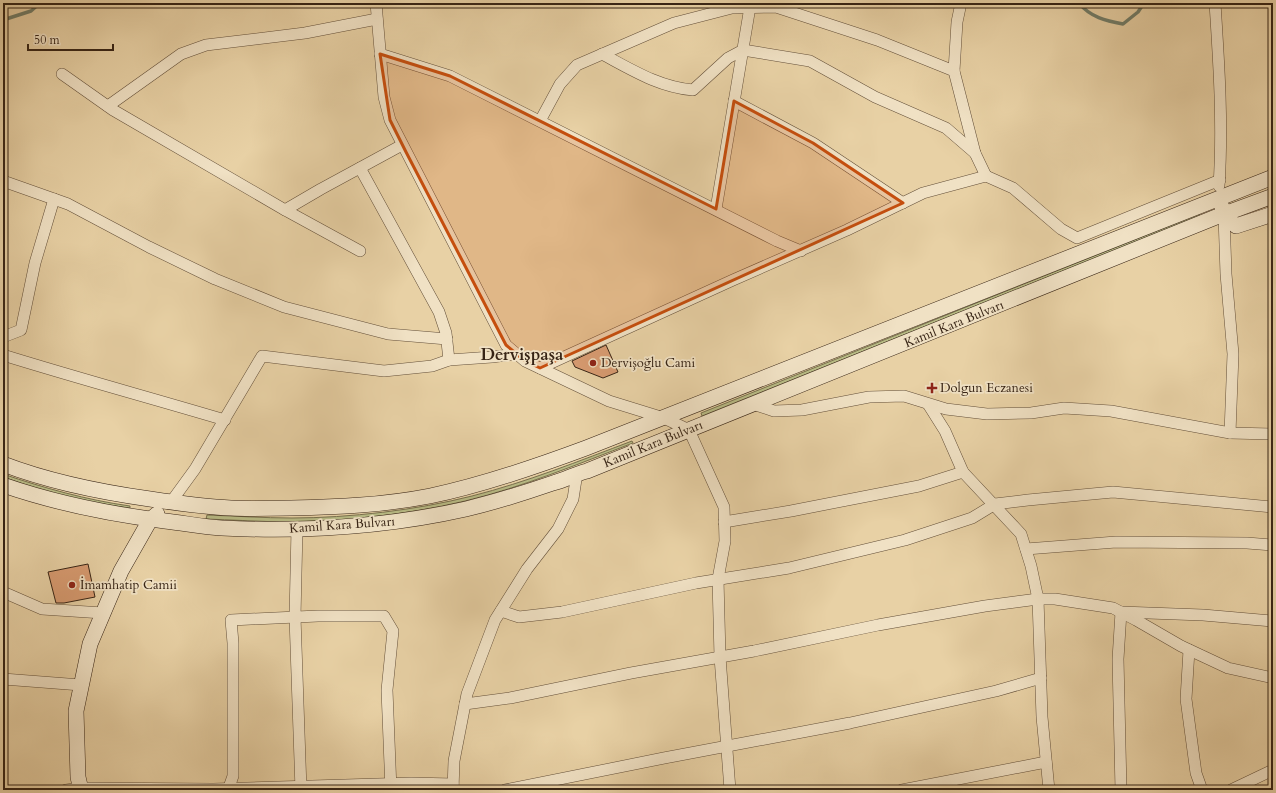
<svg xmlns="http://www.w3.org/2000/svg" width="1276" height="793" font-family="Cardo,serif">
	<rect width="100%" height="100%" fill="#e8d1a5"/>
	<filter id="stains"><feTurbulence type="fractalNoise" baseFrequency=".005" numOctaves="4"/><feColorMatrix values="0 0 0 0 .2 0 0 0 0 .09 0 0 0 0 .02 0 0 0 .5 -.17"/></filter>
	<radialGradient id="worn" r=".72"><stop offset=".6" stop-color="#630" stop-opacity="0"/><stop offset="1" stop-color="#630" stop-opacity=".3"/></radialGradient>
	<g fill="#b8bb85" stroke="#78704d">
		<path d="M1199 214 1200 216 702 416 701 413Z"/>
		<path d="M632 441 633 443C578 464 523 487 465 501 406 515 339 522 279 522 255 521 231 520 206 519L207 515C235 516 263 518 292 518 349 518 417 510 472 496 527 482 579 461 632 441Z"/>
		<path d="M3 474C44 488 87 500 130 506V508C87 503 44 492 3 477Z"/>
	</g>
	<g fill="none" stroke-linecap="round" stroke-linejoin="round">
		<g stroke="#717d69" stroke-width="3.5">
			<path d="M1079 3C1090 17 1106 21 1123 24L1138 12 1144 3"/>
			<path d="M3 20 31 11 40 3"/>
		</g>
	</g>
	<g fill="#d99c72" stroke="#372415">
		<path d="M606 345 618 372 603 378 575 367 572 361Z"/>
		<path d="M88 564 95 597 64 603H56L48 572Z"/>
	</g>
	<g fill="none" stroke-linecap="round" stroke-linejoin="round">
		<defs>
			<g id="street">
				<path d="M376 3 384 97 390 120 506 345 525 361 609 401 664 418 689 430 724 507 725 541 718 579 720 657 730 790"/>
				<path d="M961 3 957 22 954 71 975 153 986 176"/>
				<path d="M1215 3C1219 64 1223 125 1219 186"/>
				<path d="M380 54 450 76 777 241 801 251"/>
				<path d="M602 54C632 70 659 87 693 90L728 58 743 50 810 61 875 97 946 128 975 153"/>
				<path d="M62 74 113 110 285 210 360 251"/>
				<path d="M734 101 813 143 903 203"/>
				<path d="M108 106 181 54 206 45 305 33 377 19"/>
				<path d="M540 121 560 84 577 65 674 23 732 8 776 7 877 40 954 71"/>
				<path d="M360 168 439 312 446 333 449 360"/>
				<path d="M3 181 68 204 149 247 215 279 284 307 388 334 447 339"/>
				<path d="M716 209 750 7"/>
				<path d="M285 210 321 189 402 145"/>
				<path d="M1224 215 1226 274 1233 354 1230 433"/>
				<path d="M3 337 21 330 35 263 54 199"/>
				<path d="M3 355C77 378 151 398 225 420"/>
				<path d="M540 368 733 280 847 230 923 193 986 176 1013 188 1061 229 1077 238 1220 180"/>
				<path d="M753 404 774 411 802 410 869 397 904 396 946 409 987 414 1031 413 1064 408 1111 411 1230 433 1273 434"/>
				<path d="M928 404 945 431 963 472 1021 534 1031 566 1038 599 1042 717 1049 790"/>
				<path d="M171 502 195 469 262 356 384 371 432 366 449 360 492 357 516 354"/>
				<path d="M724 522 791 511 919 486 963 472"/>
				<path d="M297 529 295 617 301 790"/>
				<path d="M1026 549 1116 542 1247 543 1273 545"/>
				<path d="M3 592 42 609 103 613"/>
				<path d="M501 611 519 617 562 612 696 583 789 568 905 540 972 518 995 504 1028 500 1113 492 1273 507"/>
				<path d="M1189 650 1186 699 1196 773 1202 790"/>
				<path d="M3 679 81 685"/>
				<path d="M465 704 510 698 631 673 754 651 878 625 985 606 1038 599H1055L1113 608 1136 620 1181 646 1228 668 1273 678"/>
				<path d="M66 790 81 788 213 789 411 783 453 784"/>
				<path d="M228 790 233 776V643L231 620 318 616H384L393 631 387 690 391 790"/>
				<path d="M453 790 454 761 467 694 495 620 527 569 558 529 573 499 577 473"/>
				<path d="M505 790 664 758 850 723 996 691 1041 678"/>
				<path d="M902 790 1046 762"/>
				<path d="M1121 790 1118 659 1121 612 1203 615 1273 621"/>
				<path d="M1231 790 1273 770"/>
			</g>
			<g id="secondary">
				<path d="M1222 207 1224 215 1236 226 1273 214"/>
				<path d="M3 464C50 482 100 492 150 499 177 503 204 507 231 508 251 509 271 508 291 508 338 507 384 505 430 496 483 485 535 467 586 448L1273 177"/>
				<path d="M3 485C55 503 110 514 165 521 184 523 203 527 222 528 303 532 386 527 466 509 495 502 524 493 553 483 565 480 575 474 587 471L1216 217 1273 196"/>
				<path d="M81 790 78 777 76 711 90 644 121 571 150 520 157 514"/>
			</g>
		</defs>
		<use href="#street" stroke="#634f39" stroke-width="12"/>
		<use href="#secondary" stroke="#372415" stroke-width="16"/>
		<use href="#street" stroke="#f0e1c4" stroke-width="11"/>
		<use href="#secondary" stroke="#f0e1c4" stroke-width="15"/>
	</g>
	<path fill="#c54e0e" fill-opacity="0.2" stroke="#c54e0e" stroke-width="3" stroke-linejoin="round" d="M380 54 450 76 716 209 734 101 813 143 903 203 540 368 525 361 506 345 406 152 390 120Z"/>
	<g fill="#8f2418" stroke="#f0e1c4" stroke-width="1.5">
		<circle cx="593" cy="363" r="4"/>
		<path d="M930 382h4v4h4v4h-4v4h-4v-4h-4v-4h4z"/>
		<circle cx="72" cy="585" r="4"/>
	</g>
	<g text-anchor="middle" dominant-baseline="central" stroke-width="3.5" stroke-linejoin="round" paint-order="stroke">
		<g font-size="13" fill="#372415" stroke="#f0e1c4">
			<text transform="translate(954 324) rotate(-22)">Kamil Kara Bulvarı</text>
			<text transform="translate(653 444) rotate(-22)">Kamil Kara Bulvarı</text>
			<text transform="translate(342 525) rotate(-4)">Kamil Kara Bulvarı</text>
		</g>
		<g font-size="13" fill="#372415" stroke="#f0e1c4" text-anchor="start">
			<text x="601" y="363">Dervişoğlu Cami</text>
			<text x="940" y="388">Dolgun Eczanesi</text>
			<text x="80" y="585">İmamhatip Camii</text>
		</g>
		<g font-size="17" font-weight="bold" fill="#372415" stroke="#f0e1c4">
			<text x="522" y="354">Dervişpaşa</text>
		</g>
	</g>
	<rect width="1276" height="793" fill="none" stroke="#e8d1a5" stroke-width="16"/>
	<rect x="4" y="4" width="1268" height="785" fill="none" stroke="#372415" stroke-width="2"/>
	<rect x="8" y="8" width="1260" height="777" fill="none" stroke="#372415"/>
	<path d="M28 44v6h85v-6" fill="none" stroke="#372415" stroke-width="2"/>
	<text x="34" y="44" font-size="12" fill="#372415" stroke="#f0e1c4" stroke-width="3" paint-order="stroke">50 m</text>
	<rect width="100%" height="100%" filter="url(#stains)"/>
	<rect width="100%" height="100%" fill="url(#worn)"/>
</svg>
